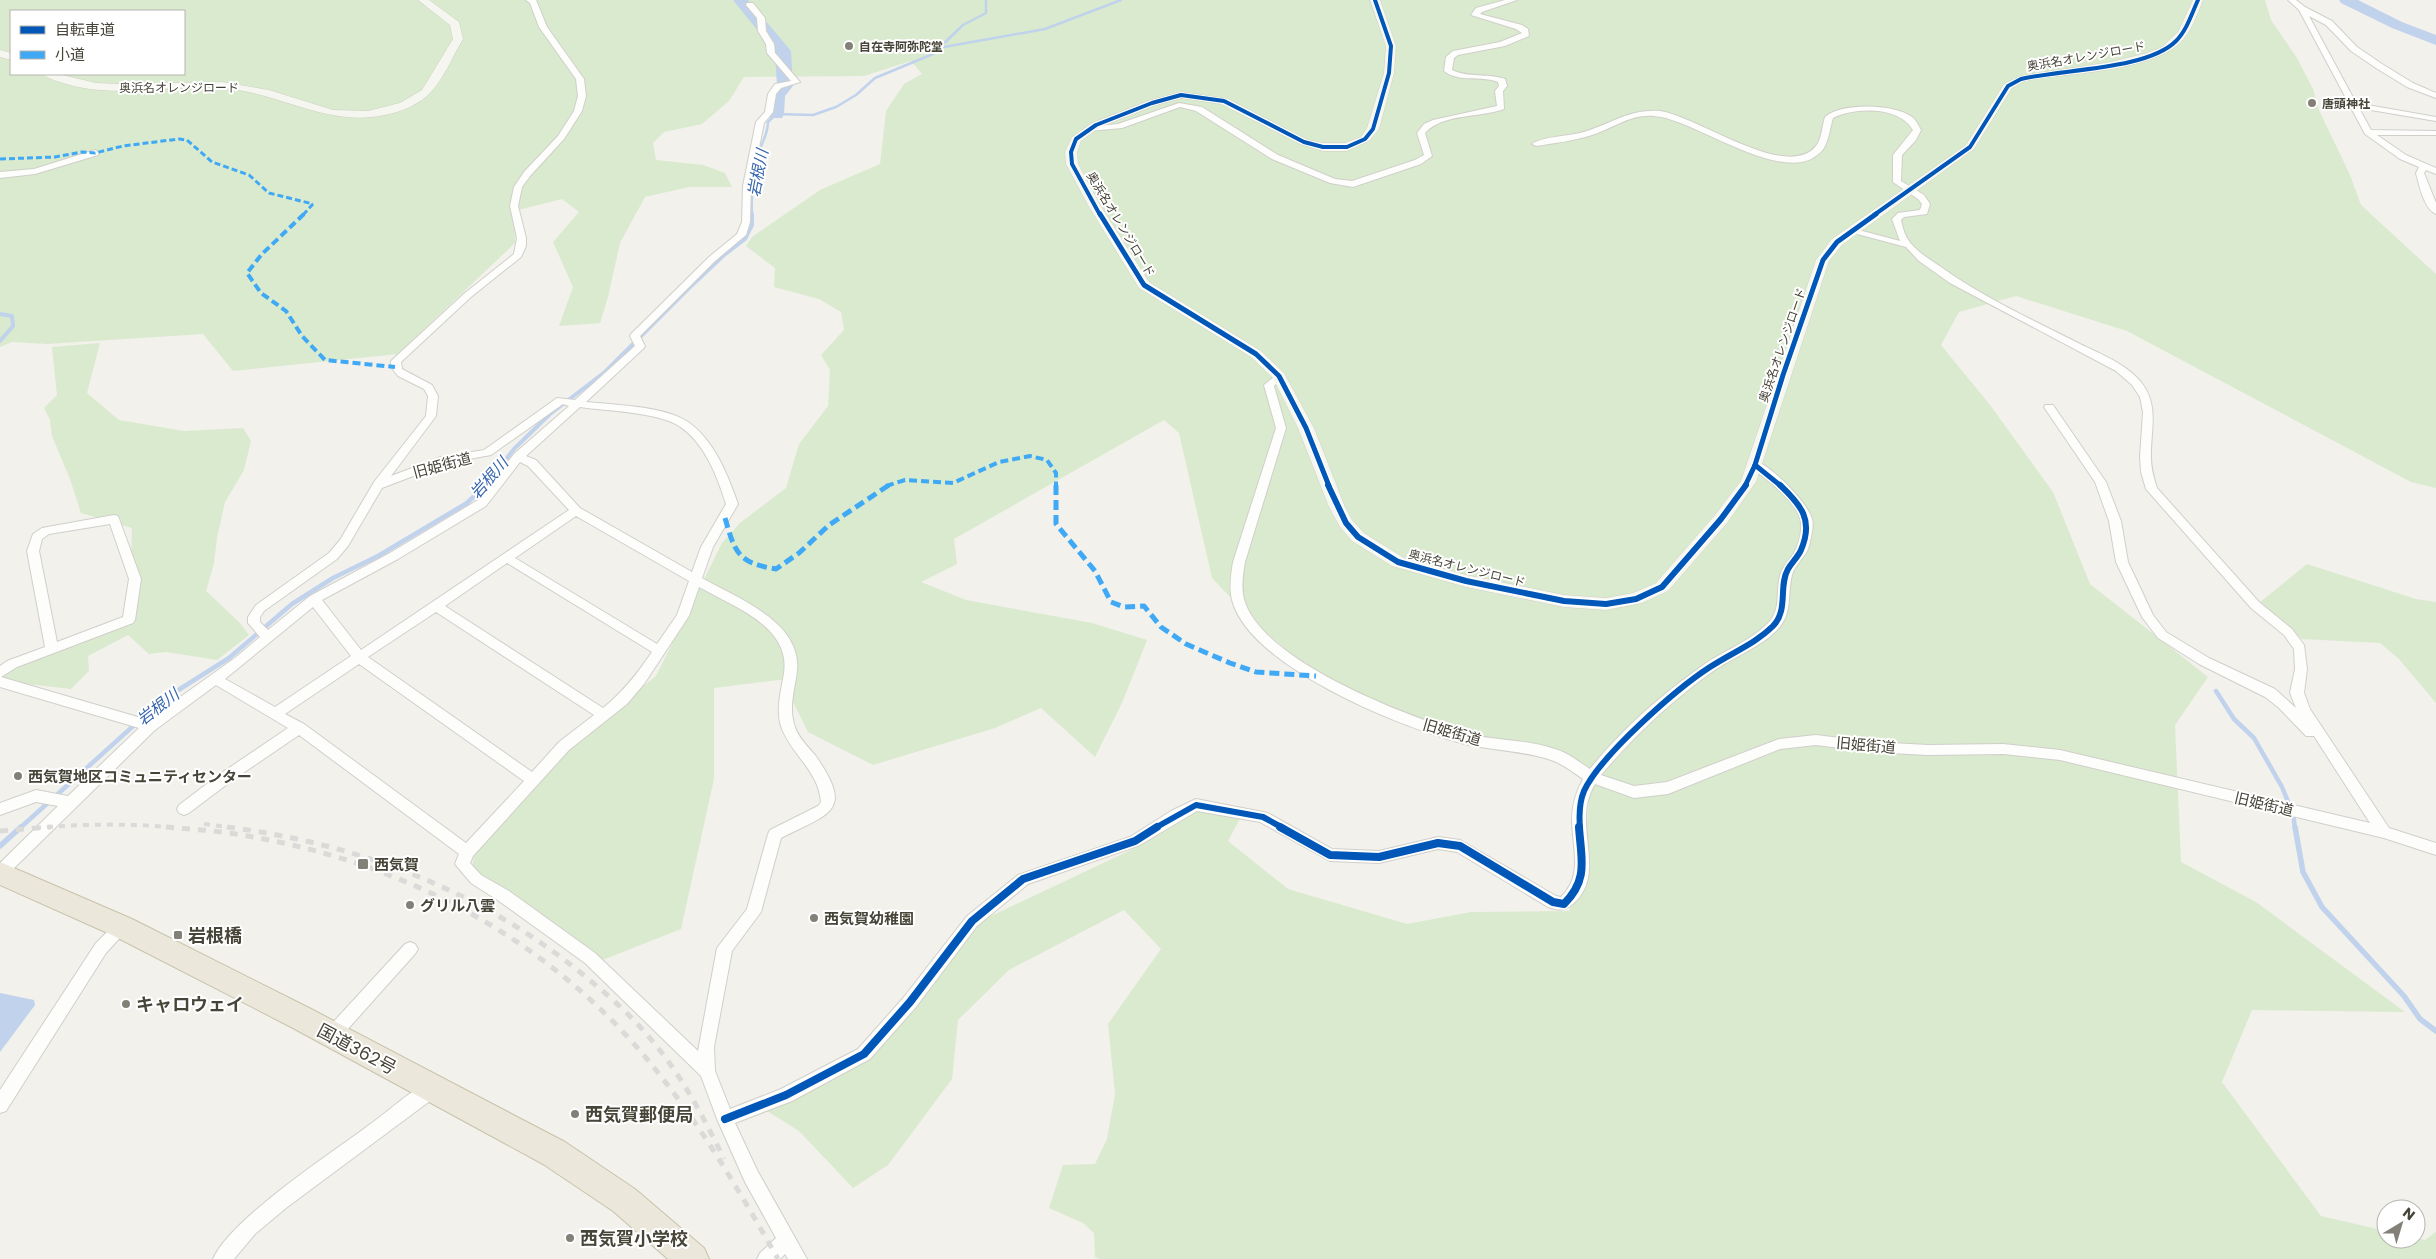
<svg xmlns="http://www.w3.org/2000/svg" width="2436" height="1259" font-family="Poppins,'Noto Sans JP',sans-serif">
	<rect width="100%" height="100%" fill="#f2f1ec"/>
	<g fill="#daeace" fill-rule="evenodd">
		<path d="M0 0H2265L2271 20 2297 58 2313 89 2319 110 2350 175 2361 205 2436 274V488L2411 482 2127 331 2016 296 1959 312 1941 345 1990 405 2053 492 2090 584 2208 677 2175 725 2181 862 2256 902 2405 1012 2252 1010 2222 1082 2321 1216 2386 1231V1239L2416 1238 2425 1240 2436 1232V1259H1099L1095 1257 1094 1233 1083 1223 1049 1208 1063 1165 1095 1164 1107 1139 1115 1094 1108 1024 1161 949 1124 910 1009 970 958 1020 952 1079 888 1165 853 1188 799 1131 767 1111 866 1056 968 927 1135 848 1196 805 1241 817 1228 841 1288 889 1407 924 1471 912 1569 911 1582 882 1591 778 1570 764 1392 713 1301 662 1256 624 1212 578 1179 433 1164 420 954 539 957 564 921 582 966 600 1092 623 1147 640 1122 703 1095 757 1041 708 995 728 873 765 808 732 788 692 787 679 714 688V779L681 929 595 963 472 867 475 852 549 762 656 676 722 543 740 523 786 488 799 444 828 406 830 370 821 355 844 330 841 312 819 299 774 287 775 268 746 246 752 237 820 190 880 164 886 111 904 84 922 74 911 61 864 76 744 77 729 101 702 124 664 132 653 143 656 160 703 165 725 173 732 187H689L645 197 620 243 608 297 600 323 559 326 573 287 553 242 579 212 562 199 514 211 515 243 398 354 233 371 203 334 47 344 12 342 0 347ZM11 11H184V74H11Z"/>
		<path d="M100 343 87 393 119 420 184 431 243 428 251 441 244 470 225 502 217 538 214 563 206 591 239 622 249 635 217 660 166 652 149 654 128 635 88 656 89 671 71 689 0 681V675L21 664 129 620 132 528 81 513 70 479 52 436 50 420 44 408 57 395 52 347Z"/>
		<path d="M2307 564 2416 599 2436 602V703L2399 659 2380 643 2302 639 2259 603Z"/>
	</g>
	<path fill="#c0d2ec" d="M0 993 34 1000 35 1005 0 1052Z"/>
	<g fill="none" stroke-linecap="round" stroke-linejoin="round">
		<g stroke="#c0d2ec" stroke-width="2.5">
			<path d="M944 47 1045 29 1121 0"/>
			<path d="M752 215C751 196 753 175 758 156 761 143 768 135 768 122L776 114 813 115 836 107 856 95 875 78 933 54 963 25 986 13V0"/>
		</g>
		<g stroke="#c0d2ec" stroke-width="4">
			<path d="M0 314 12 316 13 326 0 341"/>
			<path d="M485 486 514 449 550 414 605 372 689 288 724 255 745 239 752 225V214"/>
		</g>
		<g stroke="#c0d2ec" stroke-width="4.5">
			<path d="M2216 691 2234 719 2254 738 2282 787 2293 814 2295 828"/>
			<path d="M20 828 161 701 229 658 292 604 333 578 378 556 467 503 486 485"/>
		</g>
		<g stroke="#c0d2ec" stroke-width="5.5">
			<path d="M2295 827 2303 872 2322 907 2404 996 2420 1019 2436 1031"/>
			<path d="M0 846 21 827"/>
		</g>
		<g fill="#c0d2ec" fill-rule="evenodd">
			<path d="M733 0H748L791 51 793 86 785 96 784 114 782 118H770C763 107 770 94 777 86L775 52Z"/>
			<path d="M2339 0H2358L2402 22 2436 35V45L2392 28 2341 3Z"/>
		</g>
		<defs>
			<g id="street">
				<path d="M526 0H536L547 27 584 79 586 96 582 111 564 139 530 176 522 187 518 206 526 238V246L521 257 471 297 401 362 402 369 432 385 438 396 436 416 391 476 441 457 484 450 557 398 575 400 635 346 630 336 631 334 709 257 737 234 742 222 743 186 756 122 765 112 768 94 775 84 791 81 767 53 766 44 758 31 757 18 746 5 747 3H753L765 18 766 31 774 44 775 53 800 82 781 88 776 94 773 112 764 123 751 186 750 222 746 235 715 261 640 336 645 346 644 348 586 402C615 405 660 406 685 420 713 437 728 475 738 504L713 547 702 578C737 598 802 622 797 671 795 689 788 708 795 727 798 737 808 747 815 755 855 812 830 813 781 838L761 912 732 951 714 1047 715 1071 730 1109 781 1089 858 1049 904 997 967 916 1018 875 1130 837 1171 811 1196 799 1268 813 1332 849 1379 851 1438 837 1460 840 1556 896 1561 897C1584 874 1572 848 1572 820 1572 805 1576 792 1583 779 1574 773 1564 765 1554 761 1524 750 1492 751 1461 743 1400 727 1249 666 1232 600 1229 587 1231 574 1233 562L1276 428 1264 385 1279 373 1284 376 1274 386 1286 428 1245 562C1243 574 1241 587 1244 599 1260 660 1406 716 1461 732 1494 742 1532 738 1565 753 1573 757 1582 764 1590 769 1621 730 1661 695 1702 666 1724 650 1750 642 1769 622 1781 609 1776 591 1780 575 1783 565 1792 559 1796 549 1799 542 1802 531 1801 523 1800 504 1766 478 1751 468L1749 465 1751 462 1755 461C1772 466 1804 500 1811 516 1815 525 1811 536 1809 546 1806 557 1795 564 1792 575 1787 594 1793 613 1778 629 1760 648 1733 657 1712 672 1671 701 1633 737 1601 775L1634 786 1667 782 1779 739 1816 735 1872 742 1928 745 2003 744 2060 750 2370 823 2314 736H2306L2278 707 2265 697 2199 664 2158 638 2142 617 2116 562 2109 521 2095 482 2044 407 2045 405H2053L2106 482 2121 521 2128 562 2153 615 2166 632 2209 658 2275 689 2296 708 2290 693 2295 669 2294 649 2284 635 2251 608 2146 489 2141 472 2140 457 2143 412 2140 397 2132 385 2116 371 1950 283 1919 261 1906 247 1846 231 1851 228 1900 241 1892 219 1898 213 1920 210 1922 204 1918 199 1893 182V155L1913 130C1899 106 1855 107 1833 118 1830 128 1829 139 1824 148 1791 194 1695 118 1654 116 1630 114 1614 128 1592 135 1574 141 1555 143 1536 146L1532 144C1541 137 1567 136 1580 133 1608 126 1629 108 1660 111 1697 116 1787 182 1816 146 1822 139 1822 126 1825 117 1842 102 1895 104 1912 117 1916 120 1918 125 1921 130L1916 140 1902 155 1901 181 1924 195 1930 204 1927 214 1904 217 1901 220C1902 225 1904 233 1907 238 1914 250 1929 259 1941 267 1984 298 2033 320 2080 344 2101 354 2126 364 2141 382 2160 406 2150 431 2151 458 2151 469 2154 478 2157 488L2259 602 2292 629 2304 645 2307 669 2304 693 2310 709 2389 828 2436 843V855L2384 838 2060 760 2003 754 1928 755 1872 752 1816 745 1780 749 1668 794 1634 798 1595 784C1589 794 1586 805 1586 817 1585 846 1599 879 1575 902 1566 911 1560 911 1548 907L1457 852 1438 849 1379 863 1330 861 1260 822 1197 811 1140 845 1028 884 977 926 916 1007 870 1059 792 1101 735 1123 757 1170 807 1259H788L785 1254 780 1259H757L760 1253 776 1238 745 1182 717 1119 701 1076 585 963 499 901 471 883 455 864 459 854 299 735 230 782 189 813 184 815 179 813 177 809 179 805 220 774 288 728 216 685 155 730 5 877 0 879V863L58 806 36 802 0 815V803L36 790 68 796 139 728 0 687V666L7 661 45 647 27 551 33 534 42 528 114 515 118 516 141 579 135 620 133 623 17 667 1 677 148 720 235 658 260 637 248 623V617L256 605 329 553 340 540 374 482 426 416 428 396 424 389 398 376 391 367V361L465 293 514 254 517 238 510 206 514 187 524 172 558 136 574 111 578 96 576 79 539 27 530 3ZM563 404 569 406 514 454 478 500 390 553 310 596 268 630 260 622V617L264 611 337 559 348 546 382 488 447 463 491 455ZM580 407C606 411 658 412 679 426 705 443 717 476 726 504L701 547 692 572 580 508 536 460 526 456ZM520 462 528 466 569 510 361 650 322 600 398 559 486 506ZM576 516 689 581 677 615 657 644 515 558ZM110 524 129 579 123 617 57 642 39 551 42 539 49 534ZM507 563 652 652C637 674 623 692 603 708L445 606ZM699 587C732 606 791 626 784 673 781 692 775 711 782 729 793 756 819 772 821 802L818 806 770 830 768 834 747 909 717 948 698 1051 595 953 509 891 481 875 470 863 473 856 569 750 627 704 644 684 689 616ZM313 607 351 656 275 707 225 679ZM436 612 594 715 559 742 532 772 368 657ZM359 664 524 781 466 843 304 724 285 714Z"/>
				<path d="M1505 0H1517L1482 12 1480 14 1522 25 1528 29 1529 36 1505 46 1458 55 1454 58 1452 70C1468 78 1488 73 1505 79L1507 86 1503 91 1504 109C1480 118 1443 113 1425 133L1432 156 1421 164 1353 187 1330 183 1272 159 1196 111 1180 107 1122 128 1088 131 1084 129 1088 127 1118 124 1179 103 1202 107 1278 155 1335 179 1352 181 1415 160 1424 155 1417 133 1424 124 1433 120 1497 106 1495 91 1499 86 1498 82C1481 75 1459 83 1444 71L1446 57 1453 51 1500 42 1522 33 1516 29 1471 15 1476 8Z"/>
				<path d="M2288 0H2296L2305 7 2332 21 2357 47 2382 64 2413 83 2436 93V98L2407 87 2376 68 2351 51 2326 25 2309 16 2356 103 2436 117V121L2359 108 2371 130 2436 131V135H2377L2406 155 2436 168V174L2426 170 2424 173 2436 203V214C2424 209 2419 185 2416 173L2419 167 2400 159 2365 134 2299 10Z"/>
				<path d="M95 150 99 153 98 155 35 174 0 178V172L34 169Z"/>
				<path d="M122 920 127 922 130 927 106 953 6 1111 0 1113V1090L96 943 117 922Z"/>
				<path d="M410 942 415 944 418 949 415 954 338 1040 332 1042 326 1040 324 1035 326 1030 405 944Z"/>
				<path d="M432 1081 438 1083 440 1089 438 1095 286 1208 255 1234 234 1259H213C230 1219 332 1153 369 1125 388 1112 411 1089 432 1081Z"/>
			</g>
			<g id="secondary">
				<path d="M418 0H429L459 22 463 39C443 73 438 99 397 112 332 132 285 93 222 88 168 84 112 100 60 82 54 80 47 78 43 74H58L96 83 121 84 222 82 269 90 333 110 368 111 400 103 422 90 453 39 450 25Z"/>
				<path d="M1370 0H1380L1396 46 1394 73 1379 129 1369 141 1347 151H1323L1300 144 1221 104 1181 98 1156 105 1100 127 1081 141 1077 152 1078 164 1100 205 1149 282 1261 351 1284 373 1314 428 1345 507 1352 520 1364 533 1404 558 1466 575 1564 595 1606 598 1633 593 1656 583 1715 515 1741 481 1816 260 1832 239 1966 145 2004 84 2021 76 2111 62 2147 53 2162 47 2178 32 2193 0H2203C2197 15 2191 33 2179 44 2151 69 2075 74 2038 78L2025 81 2012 88 1974 149 1842 245 1829 261 1756 482 1727 523 1668 591 1642 603 1606 610 1564 607 1466 587 1392 566 1352 541 1340 527 1329 507 1298 428 1273 378 1251 357 1139 288 1088 205 1066 164 1065 152 1072 137 1092 123 1148 101 1181 92 1228 99 1308 140 1323 143H1345L1361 137 1367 128 1384 73 1386 46Z"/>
				<path d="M0 50 11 53V60L0 57Z"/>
			</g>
			<path id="highway" d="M0 862 132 919 313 1010 565 1142 635 1189 704 1248 709 1259H668L613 1211 543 1164 293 1028 112 935 0 885Z"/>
		</defs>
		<use href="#street" stroke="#d0cfca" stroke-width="2"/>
		<use href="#secondary" stroke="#d0cfc3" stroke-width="1"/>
		<use href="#highway" stroke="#c8c2a9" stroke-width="2"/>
		<use href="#street" fill="#fdfdfc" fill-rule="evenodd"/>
		<use href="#secondary" fill="#f6f6f0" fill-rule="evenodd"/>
		<use href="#highway" fill="#ebe8db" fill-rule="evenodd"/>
		<g stroke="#dadad9" stroke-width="4" stroke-dasharray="6 6" stroke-linecap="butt">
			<path d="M204 824 237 828"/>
			<path d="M35 828C83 824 131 823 179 828"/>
		</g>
		<g stroke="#dadad9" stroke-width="5" stroke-dasharray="8 8" stroke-linecap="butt">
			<path d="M166 827C187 829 208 830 229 833 386 856 529 926 635 1045 692 1110 736 1185 778 1259"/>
			<path d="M227 827C353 843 471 887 571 965 600 988 630 1013 654 1043 683 1078 704 1118 724 1159"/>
			<path d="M0 831 51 827"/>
		</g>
		<g stroke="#3fa9f5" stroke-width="3" stroke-dasharray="6 3" stroke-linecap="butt">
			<path d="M0 159 55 157 82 152 95 153 123 146 179 139 187 140 212 162 249 175 269 193 313 204"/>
			<path d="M303 215 313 204"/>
		</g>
		<g stroke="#3fa9f5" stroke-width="4" stroke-dasharray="8 4" stroke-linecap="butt">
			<path d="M304 214 262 254 247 273 261 293 286 311 302 336 325 360 395 367"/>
			<path d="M886 486 905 480 953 483 999 462 1030 456 1047 460 1056 473V486"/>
		</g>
		<g stroke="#3fa9f5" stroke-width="5" stroke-dasharray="10 5" stroke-linecap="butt">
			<path d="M1056 485V524L1095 571 1111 602 1124 607 1144 606 1161 627 1186 644 1230 663 1256 672 1316 676"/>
			<path d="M725 518C735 553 738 563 776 569L799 553 829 525 889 485"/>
		</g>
		<defs>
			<g id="cycleway-far3">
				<path d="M1100 215 1072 164 1071 152 1076 139 1096 125 1152 103 1181 95 1224 101 1304 142 1323 147H1347L1365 139 1373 129 1389 73 1391 46 1375 0"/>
				<path d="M1874 215 1970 147 2008 86 2021 79C2062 69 2147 70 2176 41 2187 30 2192 13 2198 0"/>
			</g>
			<g id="cycleway-far2">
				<path d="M1100 214 1144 285 1256 354 1279 376 1306 428 1329 486"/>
				<path d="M1755 465 1781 486"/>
				<path d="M1745 486 1755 465 1783 375 1823 260 1837 242 1876 214"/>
			</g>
			<g id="cycleway-far1">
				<path d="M1328 485 1346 523 1358 537 1398 562 1466 581 1564 601 1606 604 1636 599 1662 587 1721 519 1746 485"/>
				<path d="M1155 828 1196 805 1263 817 1283 828"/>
				<path d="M1580 828C1579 816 1579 803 1584 791 1600 756 1676 689 1710 667 1731 653 1755 644 1773 626 1789 609 1778 587 1788 569 1792 562 1798 557 1801 550 1814 520 1801 505 1780 485"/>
			</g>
			<g id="cycleway">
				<path d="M1280 827 1330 855 1379 857 1438 843 1460 846 1553 902 1564 904C1589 879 1581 859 1579 827"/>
				<path d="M725 1119 786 1095 864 1054 910 1002 972 921 1023 879 1135 841 1157 827"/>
			</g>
		</defs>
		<use href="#cycleway-far3" stroke="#fff" stroke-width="5.5"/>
		<use href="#cycleway-far2" stroke="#fff" stroke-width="8"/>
		<use href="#cycleway-far1" stroke="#fff" stroke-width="9"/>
		<use href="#cycleway" stroke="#fff" stroke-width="11"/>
		<use href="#cycleway-far3" stroke="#0057b8" stroke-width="4"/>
		<use href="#cycleway-far2" stroke="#0057b8" stroke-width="5"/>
		<use href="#cycleway-far1" stroke="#0057b8" stroke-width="6"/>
		<use href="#cycleway" stroke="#0057b8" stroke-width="8"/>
	</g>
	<g fill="#838177" stroke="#fff" stroke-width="2">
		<circle cx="849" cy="46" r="5"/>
		<circle cx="2312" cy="103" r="5"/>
		<circle cx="18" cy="776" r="5"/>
		<rect x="357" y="858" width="12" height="12" rx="2.5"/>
		<circle cx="410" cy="905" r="5"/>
		<circle cx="814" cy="918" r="5"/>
		<rect x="173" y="930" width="10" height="10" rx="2.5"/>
		<circle cx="126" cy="1004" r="5"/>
		<circle cx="575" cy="1114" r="5"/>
		<circle cx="570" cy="1238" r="5"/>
	</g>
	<g text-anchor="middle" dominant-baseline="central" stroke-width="4" stroke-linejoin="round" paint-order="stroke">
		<g font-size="12" font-weight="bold" fill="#474438" stroke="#fff" text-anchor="start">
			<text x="859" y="46">自在寺阿弥陀堂</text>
			<text x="2322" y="103">唐頭神社</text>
		</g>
		<g font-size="12" fill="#474438" stroke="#fff">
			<text transform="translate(2086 56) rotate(-10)">奥浜名オレンジロード</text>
			<text x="179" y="87">奥浜名オレンジロード</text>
			<text transform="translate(1121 224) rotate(59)">奥浜名オレンジロード</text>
			<text transform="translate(1782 345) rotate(-71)">奥浜名オレンジロード</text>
			<text transform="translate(1467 568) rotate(14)">奥浜名オレンジロード</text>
		</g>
		<g font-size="15" fill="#474438" stroke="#fff">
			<text transform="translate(442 465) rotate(-15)">旧姫街道</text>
			<text transform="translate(1452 732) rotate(16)">旧姫街道</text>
			<text transform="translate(1866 745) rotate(5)">旧姫街道</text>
			<text transform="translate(2264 804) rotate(13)">旧姫街道</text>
		</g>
		<g font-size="15" font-weight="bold" fill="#474438" stroke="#fff" text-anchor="start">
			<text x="28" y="776">西気賀地区コミュニティセンター</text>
			<text x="374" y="864">西気賀</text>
			<text x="420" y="905">グリル八雲</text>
			<text x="824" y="918">西気賀幼稚園</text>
		</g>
		<g font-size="16" font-style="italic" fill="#3766ae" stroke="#fff">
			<text transform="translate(758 173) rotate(-79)">岩根川</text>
			<text transform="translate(489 478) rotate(-49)">岩根川</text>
			<text transform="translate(158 707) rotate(-38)">岩根川</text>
		</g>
		<g font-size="18" font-weight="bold" fill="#474438" stroke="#fff" text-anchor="start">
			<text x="188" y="935">岩根橋</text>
			<text x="136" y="1004">キャロウェイ</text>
			<text x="585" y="1114">西気賀郵便局</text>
			<text x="580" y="1238">西気賀小学校</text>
		</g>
		<g font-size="18" fill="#474438" stroke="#fff">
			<text transform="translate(357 1049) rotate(28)">国道362号</text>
		</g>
	</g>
	<rect x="10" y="10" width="175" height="65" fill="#ffffff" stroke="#b5b4af"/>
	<rect x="20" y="26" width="25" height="8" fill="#0057b8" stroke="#b5b4af"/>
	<text x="55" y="35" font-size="15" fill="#474438">自転車道</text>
	<rect x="20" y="51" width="25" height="8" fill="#3fa9f5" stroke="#b5b4af"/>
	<text x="55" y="60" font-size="15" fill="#474438">小道</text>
	<g transform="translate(2401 1224) rotate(38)"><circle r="24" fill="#ffffff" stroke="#b5b4af"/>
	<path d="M0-4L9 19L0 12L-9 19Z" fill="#838177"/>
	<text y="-8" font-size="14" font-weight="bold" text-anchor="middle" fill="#474438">N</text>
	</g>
</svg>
